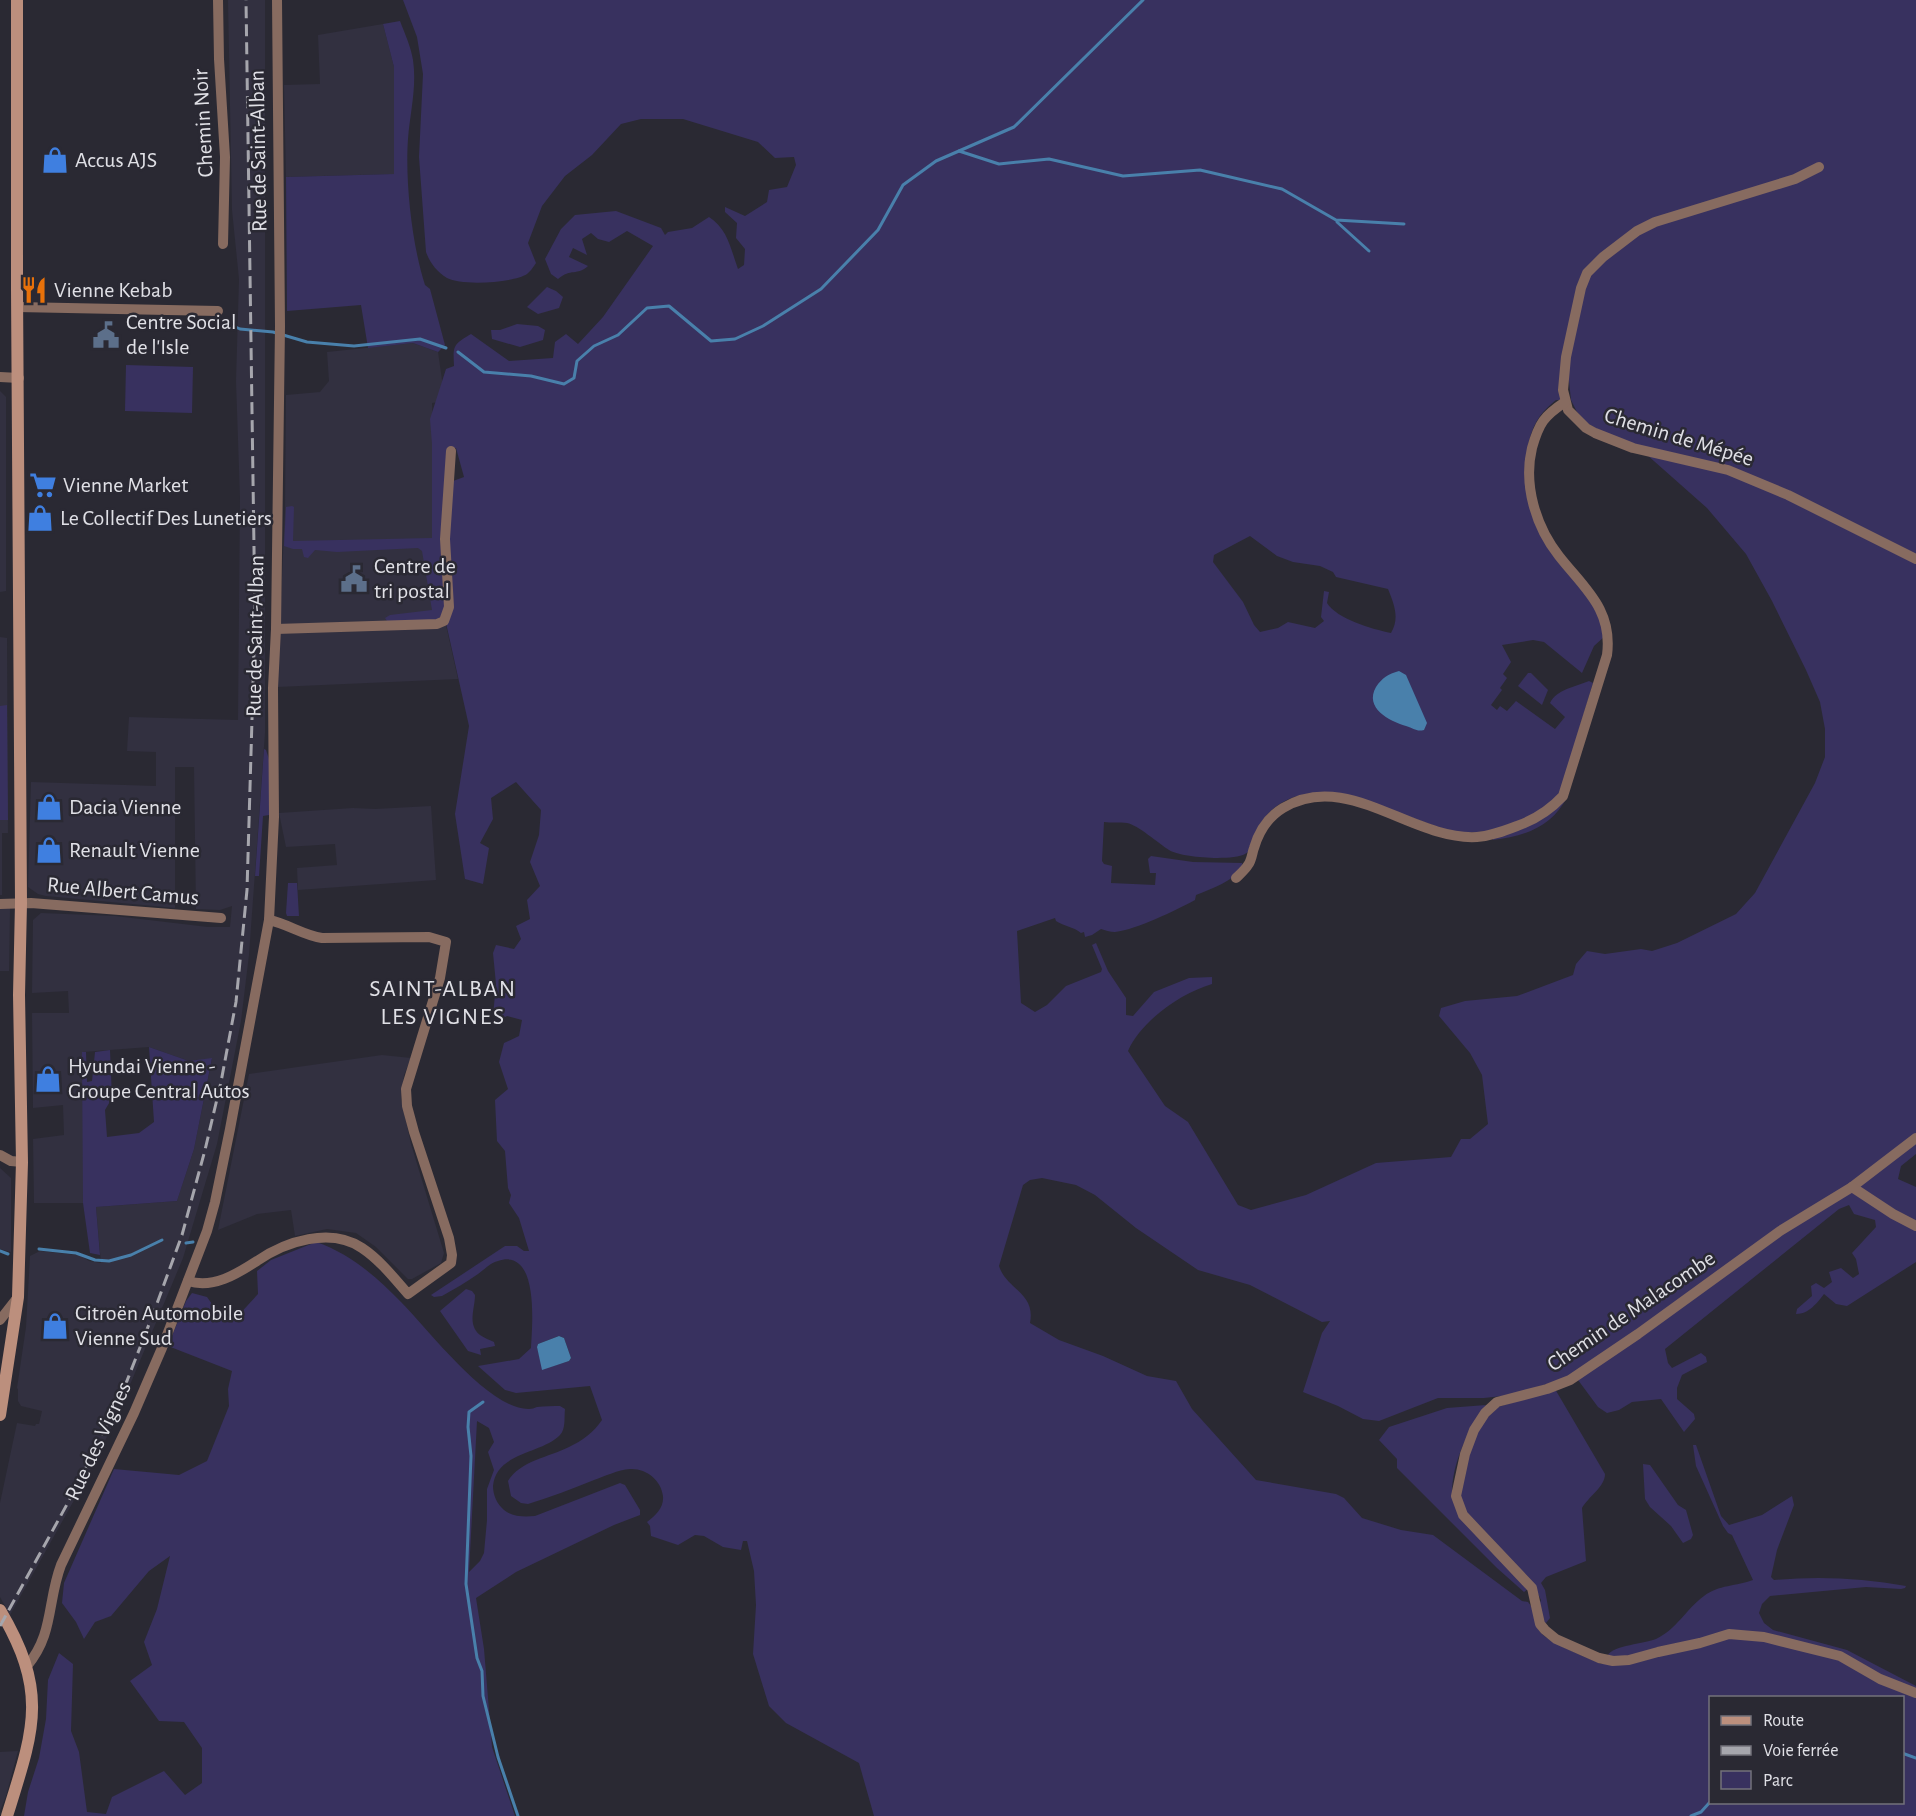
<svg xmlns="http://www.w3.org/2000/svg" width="1916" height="1816" font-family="'Alegreya Sans',sans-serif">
	<rect width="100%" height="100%" fill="#2a2933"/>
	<g fill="#323040">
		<path d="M228 0H265V733L249 955 241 1021 217 1144 183 1258 114 1423 82 1486 10 1615 0 1597V1503L17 1423 35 1426 36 1424H39L42 1411 21 1406 18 1401V1389L17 1388 26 1327 30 1256 40 1251 68 1254 79 1255 89 1261 101 1263 96 1207 177 1201 194 1149 212 1059 189 1061 149 1047 83 1052V1203H34L33 1139 64 1135 63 1105 33 1108 32 1013H69L68 991 32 993 33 920 41 913 115 916 208 927H230L232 906 220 910 196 909 194 767H175V908L46 896 38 894 28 887 31 782 156 786V752L127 751 129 717 238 720 240 498 236 381 239 279 232 210Z"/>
		<path d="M383 24 394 67V174L286 177 284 85 320 84 318 35Z"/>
		<path d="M413 343 438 352 445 401 432 403 439 594 458 679 277 687 285 511 286 395 320 392 329 381 327 352Z"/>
		<path d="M0 391 6 397V591L0 592Z"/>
		<path d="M0 637 7 638 8 833H2V895H0Z"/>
		<path d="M431 806 436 880 298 890 297 868 337 865 335 844 286 847 279 813 353 808 375 809Z"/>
		<path d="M0 908H10L9 971H0Z"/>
		<path d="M382 1055 411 1058 404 1075 401 1099 411 1144 444 1253 441 1263 412 1279H408L376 1247 356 1233 327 1229 295 1236 291 1210 257 1214 218 1230 249 1074Z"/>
		<path d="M0 1168 11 1178V1252L0 1249Z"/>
		<path d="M18 1751 6 1796 0 1811V1752Z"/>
	</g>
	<g fill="#38315f" fill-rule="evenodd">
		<path d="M403 0H1916V1154L1901 1166 1898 1179 1916 1187V1223L1901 1217 1902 1223 1916 1231V1262L1847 1306 1836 1304 1824 1294C1817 1303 1809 1314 1796 1314L1797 1309 1812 1296 1811 1286 1816 1283 1824 1288 1832 1282 1829 1272 1841 1268 1853 1278 1859 1274 1856 1259 1852 1253 1876 1227 1875 1220 1854 1214 1849 1205 1839 1209 1665 1349 1668 1363 1672 1368 1701 1353 1706 1357 1707 1362 1682 1375 1677 1388V1399L1694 1414 1695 1419 1684 1432 1661 1399 1632 1402 1619 1410 1607 1413 1598 1407 1578 1380 1577 1375 1511 1395 1484 1398H1438L1379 1421 1363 1419 1338 1406 1303 1392 1322 1333 1330 1321 1322 1322 1250 1285 1198 1270 1136 1228 1095 1195 1076 1185 1042 1178 1030 1180 1023 1185 999 1266C1006 1289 1036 1293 1030 1323L1059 1340 1103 1356 1147 1376 1176 1381 1192 1409 1256 1480 1336 1494 1344 1498 1362 1518 1401 1530 1433 1535 1522 1601 1528 1602C1536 1610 1533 1624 1541 1633 1551 1644 1587 1657 1601 1664H1607C1608 1661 1607 1658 1608 1655 1612 1646 1646 1643 1656 1639 1677 1629 1686 1609 1704 1596 1718 1585 1737 1586 1753 1580L1732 1535 1728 1533 1723 1526 1696 1466 1693 1445H1696L1721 1516 1729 1525 1762 1515 1792 1496 1794 1505 1777 1550 1771 1577 1774 1580C1818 1576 1862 1578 1906 1586L1905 1588 1901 1589 1866 1587 1770 1596 1762 1604 1759 1613 1764 1623 1773 1630 1847 1650 1916 1686V1690L1910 1688 1911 1693 1916 1695V1816H874L859 1763 786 1723 769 1706 753 1654 756 1605 754 1571 747 1541H743L741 1550 723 1547 704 1536 695 1535 678 1545 651 1536 650 1526 647 1522C656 1515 664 1508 663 1496 661 1480 646 1468 630 1469 618 1470 605 1476 594 1480 572 1489 551 1497 528 1504L521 1503 511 1496 508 1481C520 1461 549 1457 569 1447 582 1441 594 1432 602 1420L590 1386 516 1393 505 1390 478 1366 519 1359 531 1348C532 1327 540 1247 498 1261 490 1263 485 1269 478 1274 467 1282 454 1289 442 1296L434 1297 431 1295 505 1246H517L524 1251H529L519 1218 509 1203 511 1195 508 1188 505 1151 497 1141 495 1100 508 1089 499 1062 504 1043 519 1036 522 1020 507 1016 498 1021 493 1016 496 984 493 953 496 945 514 949 521 939 516 926 530 919 527 900 540 886 530 862 539 835 541 810 516 782 491 798 493 819 480 843 489 848 483 884 465 879 455 814 469 726 446 623 452 612 453 602 448 536 453 481 464 477 456 448H449L442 539 448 606C442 630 406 621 387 621L385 618 390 615 432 610 422 551 418 548 337 552 315 550 308 558 304 557 302 549H293L284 546 286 507 292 506 294 507 293 541 432 538V444L430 419 446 369 454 366C453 345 453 345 471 334L509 361 553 358 555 342 566 334 578 344 603 317 653 246 627 231 609 242 598 239 591 233 582 239 587 255 573 248 569 257 588 266C577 276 571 268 558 279L551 274 545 259 561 229 575 215 616 211 661 228 665 235 668 232 692 228 709 217C728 229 731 250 738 269L744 265 745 249 736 238 737 223 725 212V207L745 216 767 202 769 190 787 187 796 165 794 157 775 158 758 142 683 119H641L621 124 592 155 565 176 542 206 528 243 536 263C534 266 530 272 527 274 513 283 461 286 447 278 437 272 430 263 426 252L419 157 423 74 417 37ZM1562 358 1567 362 1571 400 1577 412 1587 423 1610 437 1637 446 1707 508 1746 554 1772 601 1806 670 1820 702 1825 729V757L1815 783 1755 893 1736 914 1677 943 1652 951 1641 949 1605 954 1587 951 1576 964 1573 975 1517 996 1465 1001 1441 1008 1439 1016 1470 1053 1482 1075 1488 1124 1470 1139H1461L1451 1157 1376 1163 1306 1195 1251 1210 1238 1205 1188 1122 1165 1106 1128 1051C1141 1021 1181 993 1212 984V977L1189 978 1154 992 1133 1016 1126 1015V998L1108 971 1096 943 1092 945 1102 969 1101 972 1066 986 1047 1005 1035 1012 1021 1003 1017 931 1055 918 1056 921C1064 926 1074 927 1081 933L1084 932 1085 937 1092 935 1101 929C1105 930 1110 932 1115 932 1138 929 1174 911 1195 900L1196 895C1213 888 1232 882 1243 867L1242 863 1193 862 1151 856 1148 859 1150 873H1156L1155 885 1111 883 1112 866 1104 864 1102 861 1104 822C1111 823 1120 822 1127 823 1138 825 1158 843 1169 850 1182 858 1232 861 1245 854 1253 850 1253 838 1257 830 1275 793 1314 788 1351 796L1452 832 1465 833 1491 831 1493 840C1524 837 1553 826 1567 797L1558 795 1561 790 1593 683 1589 681C1575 687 1557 689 1550 703L1565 717 1555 729 1516 701 1507 711 1500 706 1497 710 1491 705 1502 690 1500 688 1507 678 1503 674 1511 662 1502 645 1533 640 1544 642 1582 673 1594 646 1605 636C1601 621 1596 607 1587 594 1573 574 1553 558 1541 536 1524 504 1518 447 1540 416 1544 410 1550 405 1556 400H1561ZM1250 536 1277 556 1293 562 1320 566 1333 572 1336 577 1388 589C1394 604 1400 618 1391 633 1372 629 1337 619 1327 603L1329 592 1324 591 1321 617 1324 621 1315 628 1288 622 1278 628 1260 632 1254 625 1243 602 1213 562 1214 555ZM559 1336 564 1338 571 1358 569 1361 543 1369 537 1347 538 1344ZM1710 1698H1902V1802H1710Z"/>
		<path d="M400 21C405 34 411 47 413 60 417 87 410 113 408 139 405 181 412 245 425 285L430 289 445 345 438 352 413 343 368 348 361 305 287 311 286 177 394 174V67L383 24Z"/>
		<path d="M547 287 556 291 563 297 559 308 538 314 527 307Z"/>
		<path d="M517 324 538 326 545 330 543 340 520 347 492 339 491 330H500Z"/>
		<path d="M126 365 193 367 192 413 125 411Z"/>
		<path d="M1528 673H1531L1548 690 1542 705 1518 686Z"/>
		<path d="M7 705 8 820H0V706Z"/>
		<path d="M264 749 266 750 269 759V815L263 816 259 876H255Z"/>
		<path d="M288 883H297L299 916H287L286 913Z"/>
		<path d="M149 1047 189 1061 212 1058 194 1149 177 1201 96 1207 100 1255 90 1253 83 1203 82 1052H86L87 1082 92 1081 95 1052 110 1050 112 1098 105 1110 107 1137 139 1133 154 1122Z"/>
		<path d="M316 1242C349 1253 377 1277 401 1302 428 1329 489 1410 529 1409 532 1409 534 1408 537 1407 545 1406 553 1406 560 1406L565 1409C564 1417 566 1429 560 1435 542 1454 496 1452 493 1486 493 1495 497 1504 504 1510 512 1517 525 1517 535 1516L620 1483 625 1485 640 1510V1515L614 1525 516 1572 476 1598 484 1649 492 1747 515 1816H24L28 1792 39 1758 46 1719 48 1680 59 1653 73 1664 71 1731 79 1752 87 1812 106 1814 112 1797 164 1771 185 1795 202 1783V1748L184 1722 159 1721 130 1681 152 1665 144 1642 157 1609 170 1556 149 1571 111 1616 95 1622 84 1639 76 1622 62 1603 64 1583 114 1469 179 1475 207 1461 229 1406 228 1389 232 1371 168 1346 186 1301 192 1293 207 1297 222 1318H236L258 1294 257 1271 271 1260ZM477 1421 489 1428 494 1442 488 1452 494 1470 487 1489V1520L484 1553 480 1561 469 1572Z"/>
		<path d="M466 1289 472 1291 475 1295C475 1309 467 1324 480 1335 484 1338 490 1340 494 1342L495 1346 480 1349 481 1355 468 1351 440 1311Z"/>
		<path d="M1555 1389 1605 1474C1605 1487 1588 1497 1582 1508L1586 1561 1546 1577 1541 1583 1545 1590 1550 1618 1546 1623 1541 1621 1538 1607 1541 1600 1538 1594 1529 1588 1524 1592 1497 1568 1397 1468V1459L1379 1440 1389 1427 1447 1408 1486 1405C1468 1431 1452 1462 1452 1494L1477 1428 1498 1407Z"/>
		<path d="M1643 1464 1650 1465 1678 1505 1686 1510 1693 1535 1691 1539 1683 1543 1671 1526 1650 1507 1645 1499Z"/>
	</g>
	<g fill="#4980ab">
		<path d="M1399 671 1406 675 1427 723 1424 730C1416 732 1414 728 1406 726 1389 721 1364 708 1376 687 1382 678 1388 674 1399 671Z"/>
		<path d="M559 1336 564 1338 571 1358 569 1361 542 1370 537 1347 538 1344Z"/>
	</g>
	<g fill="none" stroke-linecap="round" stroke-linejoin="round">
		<g stroke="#4980ab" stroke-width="3">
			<path d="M959 151 999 164 1049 159 1123 176 1200 170 1282 189 1336 220 1404 224"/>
			<path d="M1337 222 1369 251"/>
			<path d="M222 321 240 329 273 332 307 342 354 346 420 339 446 348"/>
			<path d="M458 352 484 372 531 376 564 384 574 378 577 361 594 346 618 335 647 308 669 306 711 341 735 339 763 326 821 289 878 230 903 185 936 161 1014 127 1143 0"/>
			<path d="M186 1243 193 1242"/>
			<path d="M39 1249 76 1253 95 1260 109 1261 131 1255 162 1240"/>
			<path d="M0 1251 8 1254"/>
			<path d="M483 1402 469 1412 468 1427 471 1456 466 1584 477 1658 482 1671 483 1696 498 1757 518 1816"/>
			<path d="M1902 1753 1916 1758"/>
			<path d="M1691 1816 1701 1812 1710 1802"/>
		</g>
		<g stroke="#876b60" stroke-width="10">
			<path d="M218 0 219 59 225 157 223 244"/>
			<path d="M1819 167 1795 179 1655 222 1637 231 1603 257 1587 273 1581 288 1566 357 1563 390 1568 410 1586 428 1595 433 1633 448 1728 470 1788 495 1916 559"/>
			<path d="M17 307 218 311"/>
			<path d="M0 377 19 378"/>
			<path d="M276 629 437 624 444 621 449 607 445 539 451 451"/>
			<path d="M1236 878C1240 874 1245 870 1248 865 1252 860 1252 853 1254 848 1259 831 1268 817 1283 808 1347 769 1412 841 1477 837 1491 836 1504 831 1517 826 1534 820 1550 810 1563 796L1607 655C1613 609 1584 588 1559 556 1536 527 1523 485 1532 448 1539 423 1544 416 1565 402"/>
			<path d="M0 904 31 903 221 918"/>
			<path d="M1916 1138 1852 1187 1780 1231 1638 1334 1570 1380 1547 1389 1497 1402 1485 1413 1474 1430 1465 1454 1456 1496 1463 1515 1532 1588 1540 1624 1545 1630 1556 1639 1599 1658 1613 1661 1629 1660 1658 1652 1700 1643 1729 1634 1764 1637 1840 1656 1880 1679 1916 1693"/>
			<path d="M0 1155 11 1161 22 1162"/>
			<path d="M1852 1187 1893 1214 1916 1226"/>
			<path d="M188 1281C213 1289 237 1274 257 1261 286 1241 331 1227 362 1248 380 1260 394 1278 408 1294L451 1263 452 1255 449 1238 414 1132 407 1106 406 1089 440 978 446 942 429 937 322 938C303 935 288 924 269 920"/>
			<path d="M0 1320 18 1297"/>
			<path d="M27 1666C54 1634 47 1602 61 1565L134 1413 162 1348 207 1231 215 1202 230 1129 269 920 274 817 273 688 276 629 280 326 277 0"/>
		</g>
		<g stroke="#bc8f7d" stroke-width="12">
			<path d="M0 1415 18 1297 22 1162 19 995 21 903 17 290V0"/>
			<path d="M0 1610C49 1693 34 1729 7 1816"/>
		</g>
		<path stroke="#a6a6ad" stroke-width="3" stroke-dasharray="12 6" stroke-linecap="butt" d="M0 1626 76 1488 123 1391 155 1309 182 1235 205 1150 221 1082 236 1002 247 890 255 617 246 0"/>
	</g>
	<defs>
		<symbol id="shop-bare" viewBox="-9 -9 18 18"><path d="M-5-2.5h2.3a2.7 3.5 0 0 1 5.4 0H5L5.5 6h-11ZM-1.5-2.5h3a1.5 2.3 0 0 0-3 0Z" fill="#3f7fe0" stroke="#2a2933" stroke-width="2.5" paint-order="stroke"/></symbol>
		<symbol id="restaurant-bare" viewBox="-9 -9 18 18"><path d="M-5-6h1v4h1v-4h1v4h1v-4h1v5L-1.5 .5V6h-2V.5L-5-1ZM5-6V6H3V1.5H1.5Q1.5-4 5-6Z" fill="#e8710a" stroke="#2a2933" stroke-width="2.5" paint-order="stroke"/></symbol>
		<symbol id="civic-bare" viewBox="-9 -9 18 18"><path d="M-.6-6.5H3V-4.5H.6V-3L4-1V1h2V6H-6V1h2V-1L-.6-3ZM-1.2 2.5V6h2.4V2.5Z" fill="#5c6f8a" stroke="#2a2933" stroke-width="2.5" paint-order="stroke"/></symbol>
		<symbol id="supermarket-bare" viewBox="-9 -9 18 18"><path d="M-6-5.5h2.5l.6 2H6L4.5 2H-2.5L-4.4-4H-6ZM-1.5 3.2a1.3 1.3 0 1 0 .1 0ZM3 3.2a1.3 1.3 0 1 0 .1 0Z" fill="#3f7fe0" stroke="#2a2933" stroke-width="2.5" paint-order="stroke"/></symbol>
	</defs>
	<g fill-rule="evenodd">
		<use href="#shop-bare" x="36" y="141" width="38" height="38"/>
		<use href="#restaurant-bare" x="15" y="271" width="38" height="38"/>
		<use href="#civic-bare" x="87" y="316" width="38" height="38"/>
		<use href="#supermarket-bare" x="24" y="466" width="38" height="38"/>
		<use href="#shop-bare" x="21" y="499" width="38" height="38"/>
		<use href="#civic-bare" x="335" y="560" width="38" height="38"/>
		<use href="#shop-bare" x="30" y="788" width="38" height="38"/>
		<use href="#shop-bare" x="30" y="831" width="38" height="38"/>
		<use href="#shop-bare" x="29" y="1060" width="38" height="38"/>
		<use href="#shop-bare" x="36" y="1307" width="38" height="38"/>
	</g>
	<g text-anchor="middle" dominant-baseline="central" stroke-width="5" stroke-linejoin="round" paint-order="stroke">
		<g font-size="22" fill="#e0e0e6" stroke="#2a2933">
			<text transform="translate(203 123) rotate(-93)">Chemin Noir</text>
			<text transform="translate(258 151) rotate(-91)">Rue de Saint-Alban</text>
			<text transform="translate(1679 437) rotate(17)">Chemin de Mépée</text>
			<text transform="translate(255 636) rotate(-89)">Rue de Saint-Alban</text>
			<text transform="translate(123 891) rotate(5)">Rue Albert Camus</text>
			<text transform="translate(1631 1311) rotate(-34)">Chemin de Malacombe</text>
			<text transform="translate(98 1441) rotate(-65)">Rue des Vignes</text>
		</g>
		<g font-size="22" fill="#e0e0e6" stroke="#2a2933" text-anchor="start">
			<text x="75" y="160">Accus AJS</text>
			<text x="54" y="290">Vienne Kebab</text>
			<text x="126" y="322">Centre Social<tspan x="126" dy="25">de l'Isle</tspan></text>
			<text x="63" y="485">Vienne Market</text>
			<text x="60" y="518">Le Collectif Des Lunetiers</text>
			<text x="374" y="566">Centre de<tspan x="374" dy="25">tri postal</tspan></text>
			<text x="69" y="807">Dacia Vienne</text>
			<text x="69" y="850">Renault Vienne</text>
			<text x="68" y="1066">Hyundai Vienne -<tspan x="68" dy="25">Groupe Central Autos</tspan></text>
			<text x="75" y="1313">Citroën Automobile<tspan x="75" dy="25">Vienne Sud</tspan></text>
		</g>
		<g font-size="24" letter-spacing="1.5" fill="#e0e0e6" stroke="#2a2933">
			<text x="443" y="989">SAINT-ALBAN<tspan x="443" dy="28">LES VIGNES</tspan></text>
		</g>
	</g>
	<rect x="1709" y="1696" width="195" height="108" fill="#2a2933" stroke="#73727b" stroke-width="1.5"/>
	<rect x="1721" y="1716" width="30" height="9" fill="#bc8f7d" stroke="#73727b" stroke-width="1.5"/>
	<text x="1763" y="1726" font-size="18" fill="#e0e0e6">Route</text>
	<rect x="1721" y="1746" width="30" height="9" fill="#a6a6ad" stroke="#73727b" stroke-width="1.5"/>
	<text x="1763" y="1756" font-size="18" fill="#e0e0e6">Voie ferrée</text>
	<rect x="1721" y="1771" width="30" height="18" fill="#38315f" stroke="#73727b" stroke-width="1.5"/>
	<text x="1763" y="1786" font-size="18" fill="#e0e0e6">Parc</text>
</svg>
